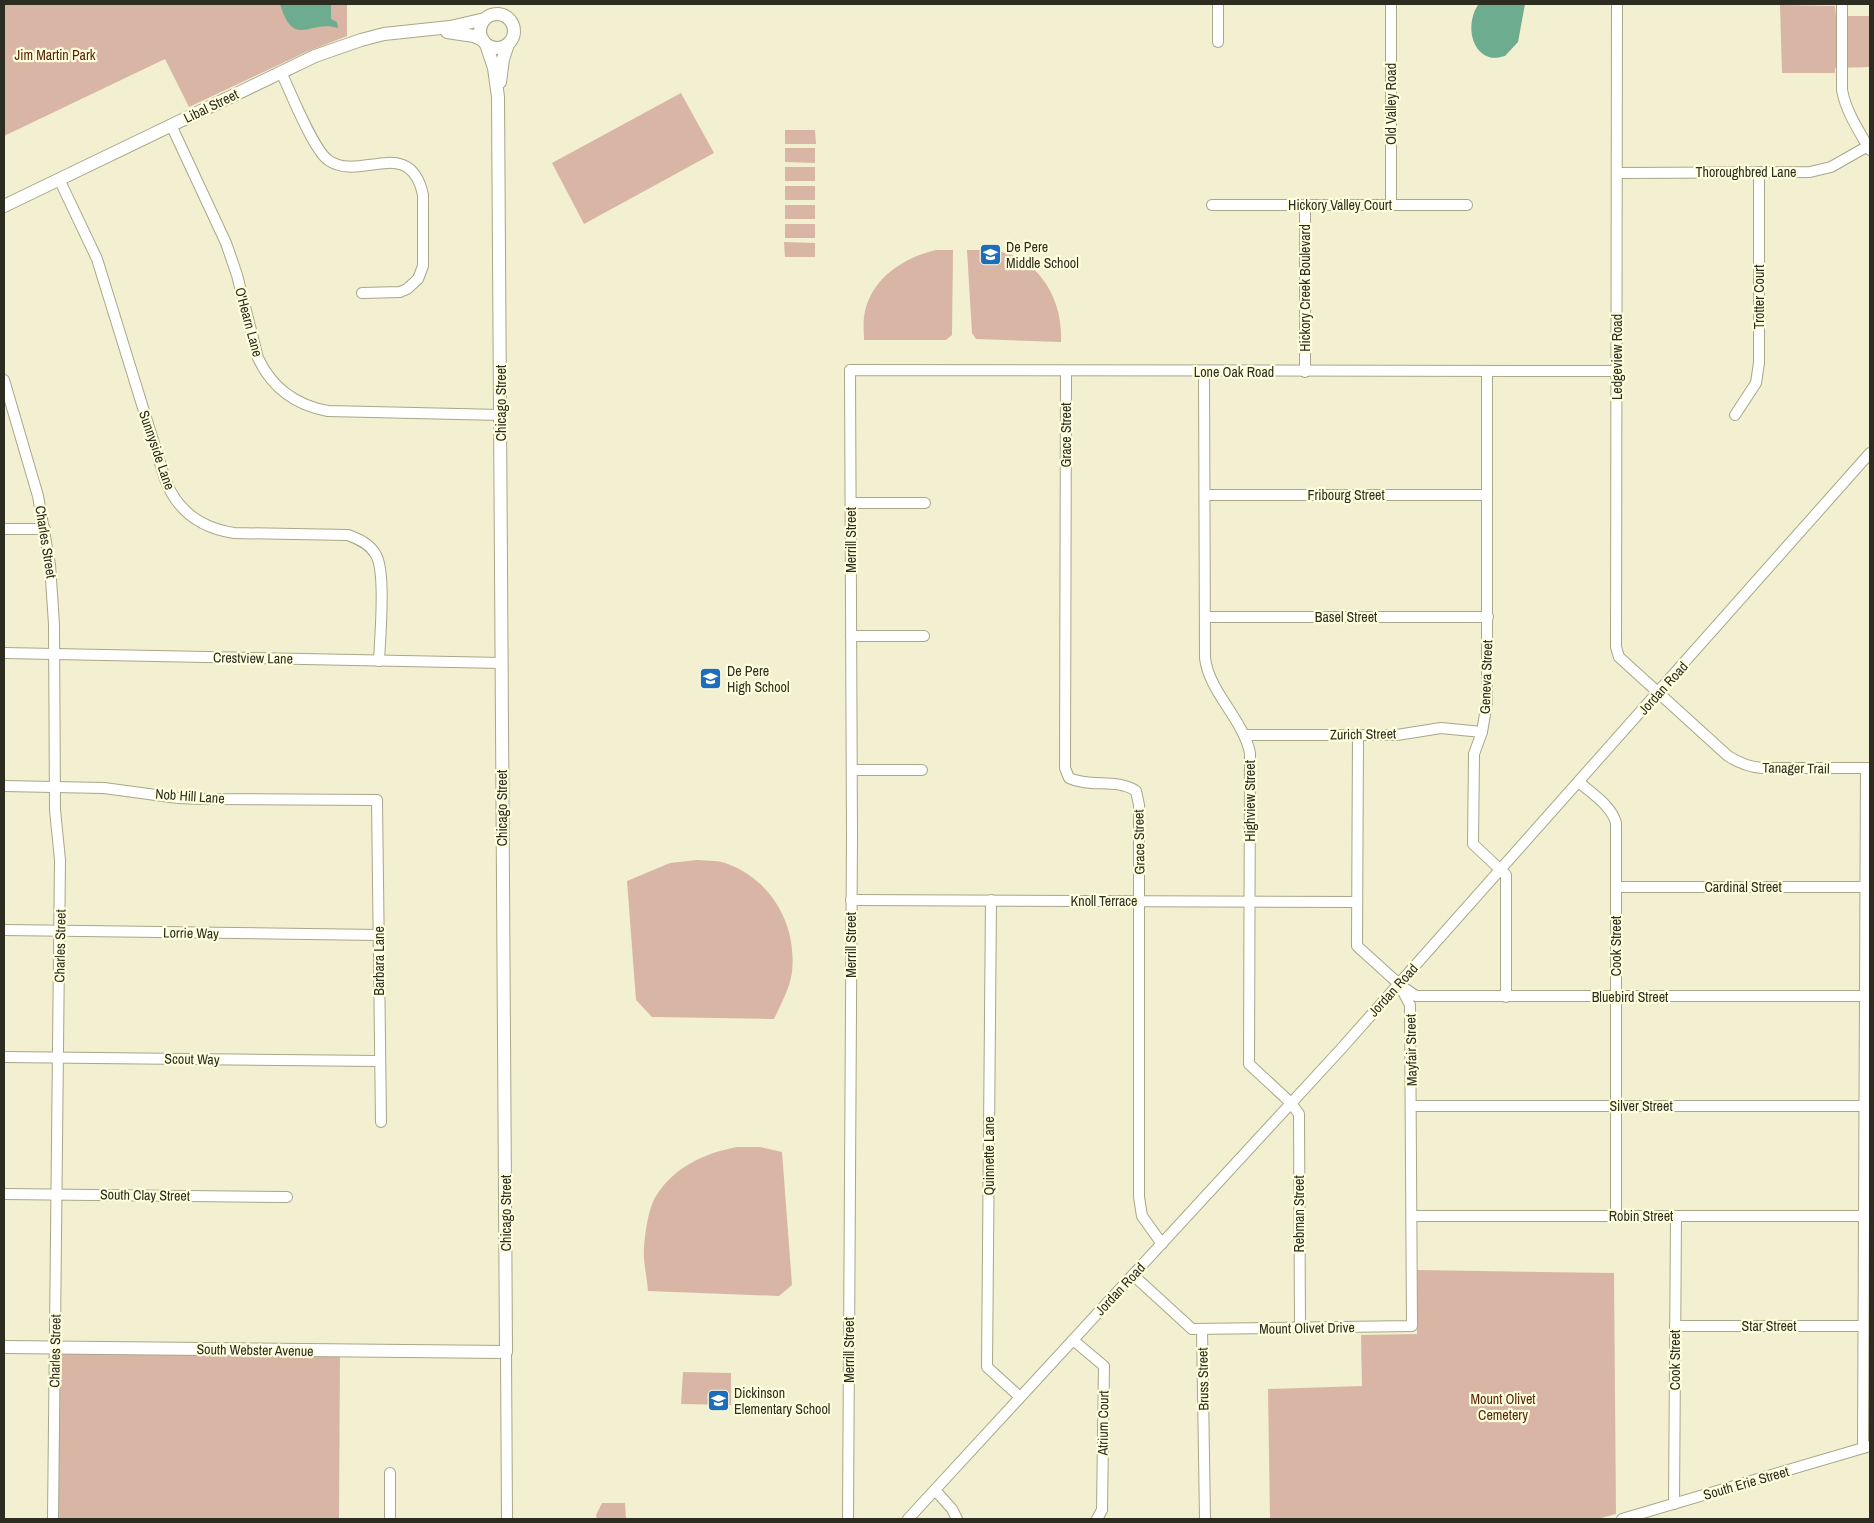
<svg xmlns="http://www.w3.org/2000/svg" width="1874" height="1523" font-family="'Archivo Narrow',sans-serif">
	<rect width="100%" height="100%" fill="#f2f0d0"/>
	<g fill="#d9b5a5">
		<path d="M4 4H347V36L306 52 189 107 165 59 4 136Z"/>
		<path d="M1780 5 1835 6 1836 16H1870V67L1835 68V73H1782Z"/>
		<path d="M681 93 714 153 584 224 552 163Z"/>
		<path d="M785 130H815L816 144H785Z"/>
		<path d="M785 148H815V163L785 162Z"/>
		<rect x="785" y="167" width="30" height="14"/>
		<rect x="785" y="186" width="30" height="14"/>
		<rect x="785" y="205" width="30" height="14"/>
		<rect x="785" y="224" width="30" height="14"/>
		<path d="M784 242 815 243V257H785Z"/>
		<path d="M936 250H953L952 335 946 340H864C864 333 863 325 864 317 869 280 902 258 936 250Z"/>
		<path d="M967 250C980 250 993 249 1006 253 1044 265 1063 304 1061 342L976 339 972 333Z"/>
		<path d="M697 860C707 861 719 860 728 864 772 881 797 925 792 972 790 988 781 1004 774 1019L652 1017 636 1000 627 881 670 863Z"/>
		<path d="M737 1147H760L782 1152 792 1285 779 1296 648 1291C647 1277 643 1262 644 1249 645 1234 648 1209 656 1196 674 1167 705 1153 737 1147Z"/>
		<path d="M1417 1270 1614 1273 1616 1514 1597 1519H1270L1268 1389 1362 1386 1361 1335 1417 1334Z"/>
		<path d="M56 1347 340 1351 339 1519H53Z"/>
		<path d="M683 1372 731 1373V1405L681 1404Z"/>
		<path d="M602 1503H625L626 1519H597L596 1515Z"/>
	</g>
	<g fill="#6dac8f">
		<path d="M280 4H331V19L337 22 338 28C310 19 294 50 280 4Z"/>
		<path d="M1477 4H1525L1518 42 1505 56C1501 57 1494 59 1489 57 1469 50 1467 21 1478 5Z"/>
	</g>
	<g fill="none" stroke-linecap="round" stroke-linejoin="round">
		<defs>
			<g id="minor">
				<path d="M1218 4V42"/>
				<path d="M1391 4V205"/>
				<path d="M1617 4 1616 647 1619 657 1728 756C1739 763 1749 767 1762 768H1870"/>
				<path d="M1842 4V90C1846 112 1859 131 1870 150"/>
				<path d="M281 72C290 91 313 149 328 160 359 183 410 134 423 195V266L418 279 407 289 400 292 362 293"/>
				<path d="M171 125 226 243 237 275 258 358C272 388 295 405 328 411L501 415"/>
				<path d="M1618 173 1810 172 1831 167 1868 146"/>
				<path d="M59 179 97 259 165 479C177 511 201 528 234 533L348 535C359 539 370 544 376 555 386 572 380 638 379 661"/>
				<path d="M1212 205H1467"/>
				<path d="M1066 372 1065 768 1069 778C1090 788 1117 778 1136 791L1139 805V1197L1142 1216 1162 1244"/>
				<path d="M1204 372 1205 658C1209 692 1243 719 1250 753L1249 1064 1291 1103 1299 1114 1300 1328"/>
				<path d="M1305 372V205"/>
				<path d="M1487 372V702L1482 732 1474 754 1473 844 1506 875V997"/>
				<path d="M4 380 38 496 50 565 54 624 55 810 60 860 53 1519"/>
				<path d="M1735 415 1756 383 1759 363V172"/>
				<path d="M1205 495H1487"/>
				<path d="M851 503H925"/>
				<path d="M4 529H45"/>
				<path d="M1205 617H1488"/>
				<path d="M851 636H924"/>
				<path d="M4 653 502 663"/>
				<path d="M1244 735H1397L1441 728 1482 732"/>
				<path d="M852 770H922"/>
				<path d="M1579 782C1592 794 1612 806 1616 823V1216"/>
				<path d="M4 786 104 788 178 798 202 799 377 800 381 1122"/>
				<path d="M1616 887H1870"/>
				<path d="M851 900 1357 902"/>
				<path d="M991 900 987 1367 1020 1397"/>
				<path d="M4 930 379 935"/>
				<path d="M1400 985 1416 996H1865"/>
				<path d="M4 1057 380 1061"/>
				<path d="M1412 1106H1870"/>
				<path d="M4 1194 287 1197"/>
				<path d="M1412 1216H1869"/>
				<path d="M1133 1275 1192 1329 1412 1326 1410 1005 1399 984 1357 946 1358 735"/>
				<path d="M1675 1326H1863"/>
				<path d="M1202 1329 1205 1519"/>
				<path d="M1073 1340 1104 1366 1102 1510 1097 1519"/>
				<path d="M506 1352 507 1519"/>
				<path d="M1863 1448 1866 768"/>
				<path d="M935 1490 952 1509 957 1519"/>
				<path d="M1674 1504 1676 1216"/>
				<path d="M390 1519V1473"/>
				<path d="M848 1519 852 836 850 370 1617 371"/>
				<path d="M908 1519 1341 1049 1870 453"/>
				<path d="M1622 1519 1870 1446"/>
			</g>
			<g id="tertiary">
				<circle cx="497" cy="31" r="17"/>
				<path d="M447 32 474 36 483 40"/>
				<path d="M500 82 503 59 508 44"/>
				<path d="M4 206 315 56 361 40 384 34 450 27 485 19"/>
				<path d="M4 1347 506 1352 498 97 494 68 486 44"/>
			</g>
		</defs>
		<use href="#minor" stroke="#a8a789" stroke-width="12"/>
		<use href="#tertiary" stroke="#a8a789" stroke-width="14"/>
		<use href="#minor" stroke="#fff" stroke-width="10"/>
		<use href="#tertiary" stroke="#fff" stroke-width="12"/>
	</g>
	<defs>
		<symbol id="school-square" viewBox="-11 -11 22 22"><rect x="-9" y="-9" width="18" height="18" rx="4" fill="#1c6ebc" stroke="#fffedd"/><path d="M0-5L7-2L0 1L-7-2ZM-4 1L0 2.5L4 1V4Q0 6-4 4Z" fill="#fff"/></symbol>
	</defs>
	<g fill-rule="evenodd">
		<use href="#school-square" x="978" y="242" width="25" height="25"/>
		<use href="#school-square" x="698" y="666" width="25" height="25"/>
		<use href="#school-square" x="706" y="1388" width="25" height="25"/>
	</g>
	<g text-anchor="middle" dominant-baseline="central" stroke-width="4.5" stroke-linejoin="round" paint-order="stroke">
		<g font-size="14" fill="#592507" stroke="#fffedd">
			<text x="55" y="55">Jim Martin Park</text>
			<text x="1503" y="1399">Mount Olivet<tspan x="1503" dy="16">Cemetery</tspan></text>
		</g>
		<g font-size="14" fill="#2d2c20" stroke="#fffedd">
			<text transform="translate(1391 104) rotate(-90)">Old Valley Road</text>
			<text transform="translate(211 106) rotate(-26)">Libal Street</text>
			<text x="1746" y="172">Thoroughbred Lane</text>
			<text x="1340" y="205">Hickory Valley Court</text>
			<text transform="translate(1305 288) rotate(-90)">Hickory Creek Boulevard</text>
			<text transform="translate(1759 297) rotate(-90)">Trotter Court</text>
			<text transform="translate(249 322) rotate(75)">O'Hearn Lane</text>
			<text transform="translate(1617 357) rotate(-90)">Ledgeview Road</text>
			<text x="1234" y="372">Lone Oak Road</text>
			<text transform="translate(501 403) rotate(-90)">Chicago Street</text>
			<text transform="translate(1066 435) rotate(-90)">Grace Street</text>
			<text transform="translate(157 450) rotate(71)">Sunnyside Lane</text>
			<text x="1346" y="495">Fribourg Street</text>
			<text transform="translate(851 540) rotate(-90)">Merrill Street</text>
			<text transform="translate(46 542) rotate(81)">Charles Street</text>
			<text x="1346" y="617">Basel Street</text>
			<text transform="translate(253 658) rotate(1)">Crestview Lane</text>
			<text transform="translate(1486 677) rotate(-88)">Geneva Street</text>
			<text transform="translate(1663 688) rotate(-48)">Jordan Road</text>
			<text transform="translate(1363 734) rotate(-1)">Zurich Street</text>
			<text transform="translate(1796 768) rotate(1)">Tanager Trail</text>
			<text transform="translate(190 796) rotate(4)">Nob Hill Lane</text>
			<text transform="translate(1250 801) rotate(-90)">Highview Street</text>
			<text transform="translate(502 808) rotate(-90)">Chicago Street</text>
			<text transform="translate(1139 842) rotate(-91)">Grace Street</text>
			<text x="1743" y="887">Cardinal Street</text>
			<text x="1104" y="901">Knoll Terrace</text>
			<text transform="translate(191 933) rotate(1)">Lorrie Way</text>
			<text transform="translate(851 945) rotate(-90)">Merrill Street</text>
			<text transform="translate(60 946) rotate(-89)">Charles Street</text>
			<text transform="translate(1616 946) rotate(-90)">Cook Street</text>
			<text transform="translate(379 961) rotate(-90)">Barbara Lane</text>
			<text transform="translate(1393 990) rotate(-48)">Jordan Road</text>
			<text x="1630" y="997">Bluebird Street</text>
			<text transform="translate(1411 1050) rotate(-91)">Mayfair Street</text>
			<text transform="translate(192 1059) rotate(1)">Scout Way</text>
			<text x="1641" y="1106">Silver Street</text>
			<text transform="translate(989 1156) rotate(-90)">Quinnette Lane</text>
			<text transform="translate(145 1195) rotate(1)">South Clay Street</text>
			<text transform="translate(506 1213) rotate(-90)">Chicago Street</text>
			<text transform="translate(1299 1214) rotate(-90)">Rebman Street</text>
			<text x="1641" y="1216">Robin Street</text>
			<text transform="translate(1120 1289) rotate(-47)">Jordan Road</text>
			<text x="1769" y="1326">Star Street</text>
			<text transform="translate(1307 1328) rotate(-1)">Mount Olivet Drive</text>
			<text transform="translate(255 1350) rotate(1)">South Webster Avenue</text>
			<text transform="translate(849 1350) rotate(-90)">Merrill Street</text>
			<text transform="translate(55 1351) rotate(-89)">Charles Street</text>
			<text transform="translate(1675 1360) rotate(-90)">Cook Street</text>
			<text transform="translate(1203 1379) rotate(-91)">Bruss Street</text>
			<text transform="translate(1103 1423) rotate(-89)">Atrium Court</text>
			<text transform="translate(1746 1483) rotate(-16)">South Erie Street</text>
		</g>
		<g font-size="14" fill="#2d2c20" stroke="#fffedd" text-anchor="start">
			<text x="1006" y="247">De Pere<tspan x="1006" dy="16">Middle School</tspan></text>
			<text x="727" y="671">De Pere<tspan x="727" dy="16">High School</tspan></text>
			<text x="734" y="1393">Dickinson<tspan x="734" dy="16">Elementary School</tspan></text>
		</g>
	</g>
	<rect width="1874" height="1523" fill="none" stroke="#2d2c20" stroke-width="10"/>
</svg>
